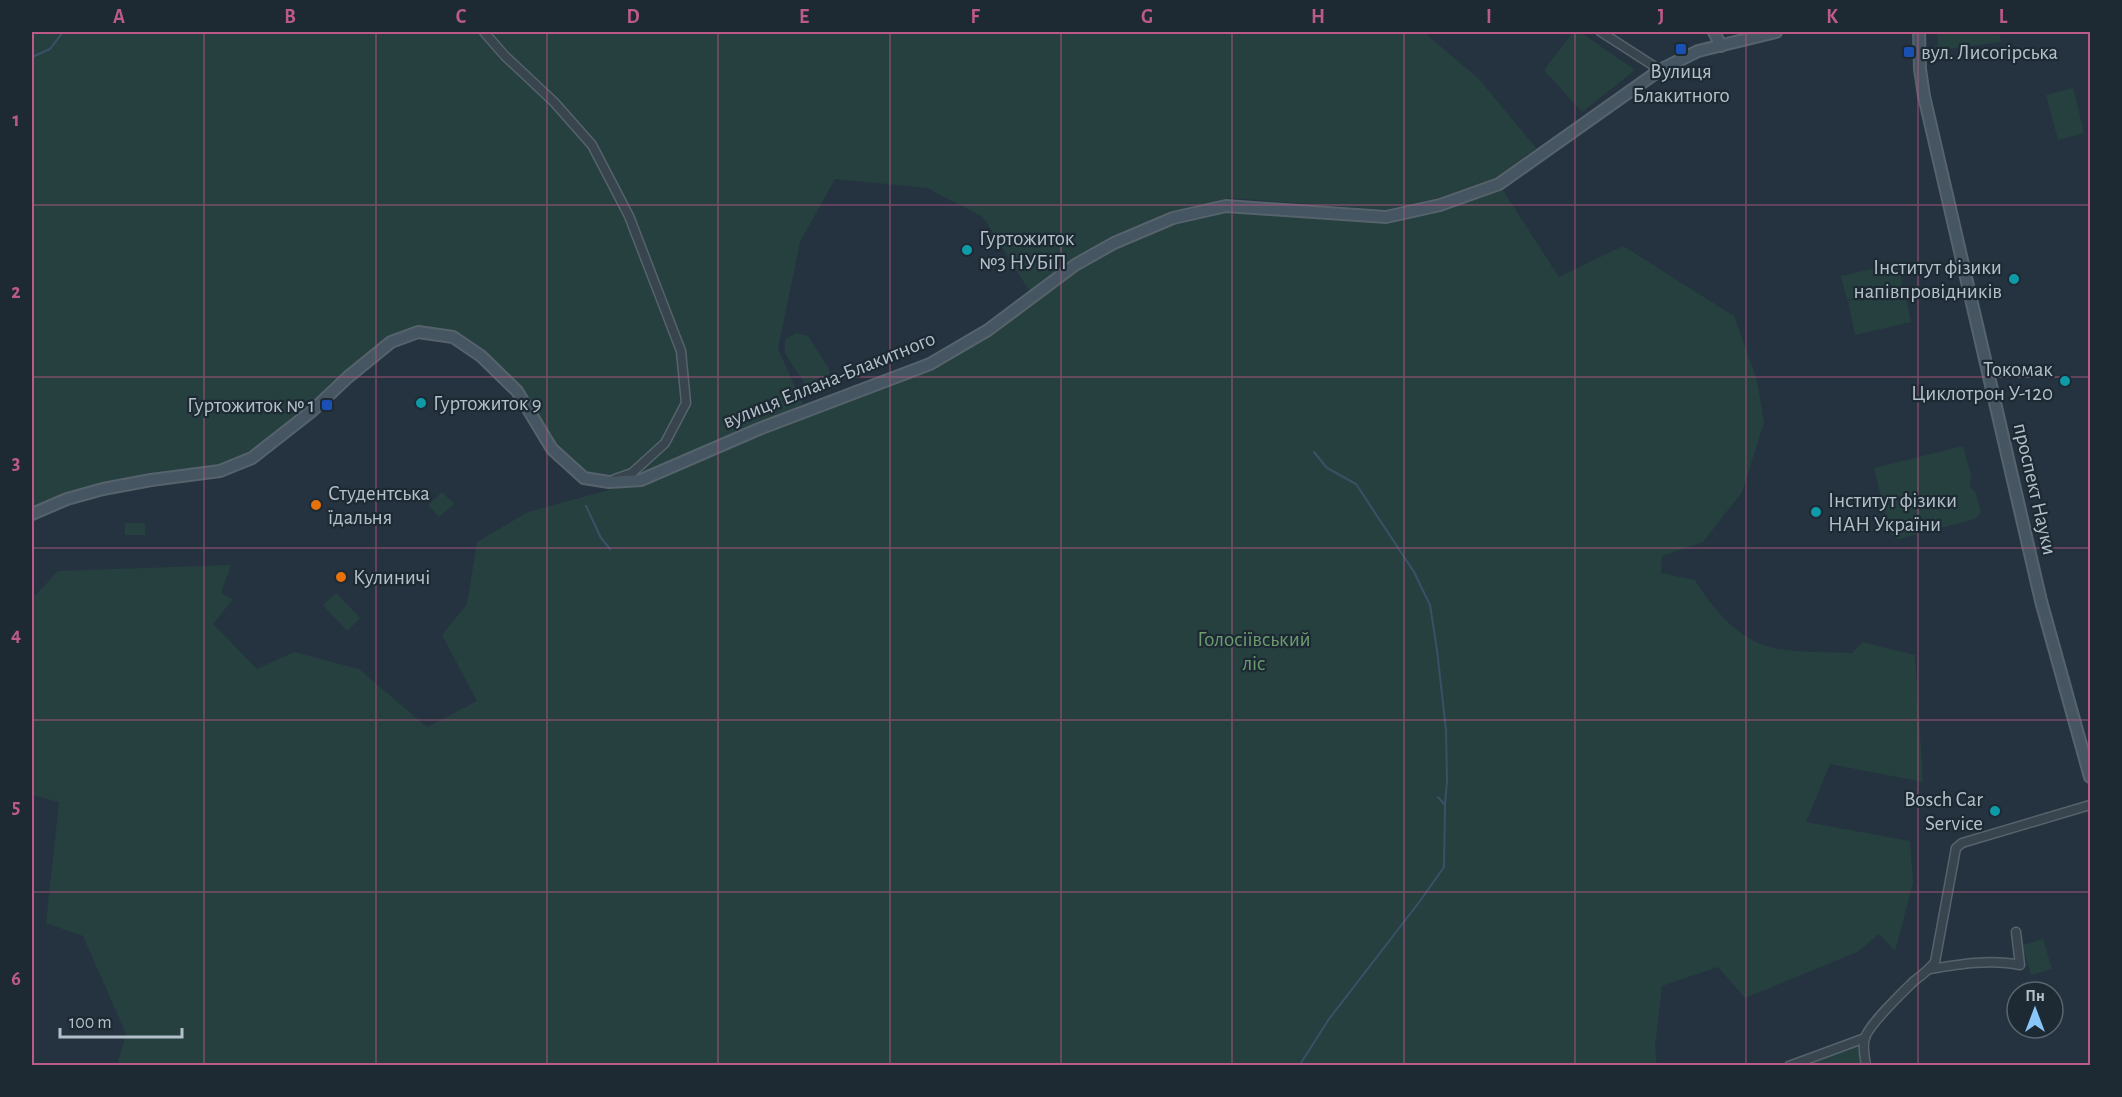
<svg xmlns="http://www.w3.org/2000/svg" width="2122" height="1097" font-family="'Alegreya Sans',sans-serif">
	<rect width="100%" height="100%" fill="#24333f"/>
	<g fill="#26403f">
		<path d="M32 32H1430L1427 35 1478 78 1536 148 1496 178 1438 198 1386 210 1230 198 1169 212 1110 237 1071 261 1030 292 983 217 927 188 835 179 800 242 778 349 803 404 626 479 586 475 555 447 520 389 455 334 388 339 308 409 250 455 219 468 32 510Z"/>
		<path d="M1573 32H1580L1635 70 1582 112 1544 70Z"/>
		<path d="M1937 32H1999L2001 42 1938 50Z"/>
		<path d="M2073 88 2084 133 2058 140 2046 95Z"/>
		<path d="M1500 186 1559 277 1623 246 1734 316 1757 380 1764 423 1742 492 1703 542 1662 556 1661 573 1695 580C1713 609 1739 641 1774 648 1795 653 1829 652 1852 653L1862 642 1915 655 1923 782 1830 764 1806 822 1910 841 1913 883 1895 951 1879 934 1857 952 1745 998 1718 967 1662 986 1655 1047 1657 1066 117 1065 126 1034 83 936 46 923 59 802 32 795V599L58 571 231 565 221 593 233 599 213 624 257 669 294 652 359 669 427 727 477 701 442 635 467 604 477 542 528 512 642 481 807 413 931 366 1114 245 1174 221 1226 208 1386 219Z"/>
		<path d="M1898 263 1903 288 1847 300 1841 276Z"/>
		<path d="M1904 289 1911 322 1855 335 1848 301Z"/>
		<path d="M796 333 808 336 829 369 830 376 824 387 812 389 806 386 785 353V340Z"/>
		<path d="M1963 446 1971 475 1970 487 1976 493 1981 513 1975 519 1898 539 1890 534 1874 468Z"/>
		<path d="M442 492 454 504 439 517 428 505Z"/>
		<rect x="125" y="523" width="20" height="12"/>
		<path d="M336 593 360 618 347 631 323 605Z"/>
		<path d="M2043 939 2052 969 2031 975 2022 945Z"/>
		<path d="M1854 1042 1864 1051 1866 1065H1810V1059Z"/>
	</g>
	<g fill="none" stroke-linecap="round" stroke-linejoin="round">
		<g stroke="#375266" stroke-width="2">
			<path d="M32 57 50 49 63 32"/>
			<path d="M586 506 601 538 610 549"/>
			<path d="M1438 797 1445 805"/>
			<path d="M1299 1066 1329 1019 1420 901 1444 867 1445 805 1447 780 1446 730 1437 650 1430 605 1414 572 1356 484 1327 468 1314 452"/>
		</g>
		<defs>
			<g id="street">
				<path d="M484 32 505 56 554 102 592 145 629 216 681 351 686 403 665 443 632 473 615 479"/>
				<path d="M1601 32 1660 70"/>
				<path d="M1930 969C1960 964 1991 959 2020 965L2016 932"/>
				<path d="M1789 1066 1865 1038"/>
				<path d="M1866 1066C1865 1057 1862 1047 1865 1038 1869 1024 1903 992 1914 981 1922 975 1929 970 1935 962L1956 848 1962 843 2090 805"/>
			</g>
			<g id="secondary">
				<path d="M1714 32 1721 46"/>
				<path d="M1919 32 1920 69 1924 96 2041 601 2090 777"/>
				<path d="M32 514 67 499 103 489 151 480 220 471 252 458 312 411 348 377 391 342 418 332 453 337 481 356 517 391 552 449 584 478 609 482 641 480 759 429 930 364 988 330 1075 265 1114 243 1173 218 1226 206 1386 217 1440 205 1499 184 1660 70 1698 51 1776 32"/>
			</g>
		</defs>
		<use href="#street" stroke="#56636c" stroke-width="11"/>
		<use href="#secondary" stroke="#56636c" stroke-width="14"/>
		<use href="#street" stroke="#38454e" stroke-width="8"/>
		<use href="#secondary" stroke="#465562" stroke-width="10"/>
	</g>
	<path fill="none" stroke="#bc5b87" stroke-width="1.5" stroke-opacity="0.55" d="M204 32V1066M376 32V1066M547 32V1066M718 32V1066M890 32V1066M1061 32V1066M1232 32V1066M1404 32V1066M1575 32V1066M1746 32V1066M1918 32V1066M32 205H2090M32 377H2090M32 548H2090M32 720H2090M32 892H2090"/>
	<g fill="#1a4fb4" stroke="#1d2a34" stroke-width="2">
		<rect x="1675" y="43" width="12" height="12" rx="3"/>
		<rect x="1903" y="46" width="12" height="12" rx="3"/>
		<rect x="321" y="399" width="12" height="12" rx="3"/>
	</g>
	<g fill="#0f9aa8" stroke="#1d2a34" stroke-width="2">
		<circle cx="967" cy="250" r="6"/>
		<circle cx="2014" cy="279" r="6"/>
		<circle cx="2065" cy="381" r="6"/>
		<circle cx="421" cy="403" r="6"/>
		<circle cx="1816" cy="512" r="6"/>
		<circle cx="1995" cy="811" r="6"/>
	</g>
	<g fill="#e8710a" stroke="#1d2a34" stroke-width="2">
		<circle cx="316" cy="505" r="6"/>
		<circle cx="341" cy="577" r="6"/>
	</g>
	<g text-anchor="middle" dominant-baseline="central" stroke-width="4.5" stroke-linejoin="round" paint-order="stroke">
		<g font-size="21" fill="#b4c0c9" stroke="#1d2a34" text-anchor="start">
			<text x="1921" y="52">вул. Лисогірська</text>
			<text x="1681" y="71" text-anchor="middle">Вулиця<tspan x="1681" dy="24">Блакитного</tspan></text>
			<text x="979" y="238">Гуртожиток<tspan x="979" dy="24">№3 НУБіП</tspan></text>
			<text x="2002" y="267" text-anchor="end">Інститут фізики<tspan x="2002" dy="24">напівпровідників</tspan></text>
			<text x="2053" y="369" text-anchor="end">Токомак<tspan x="2053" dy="24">Циклотрон У-120</tspan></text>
			<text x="433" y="403">Гуртожиток 9</text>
			<text x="315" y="405" text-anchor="end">Гуртожиток № 1</text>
			<text x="328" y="493">Студентська<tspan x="328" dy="24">їдальня</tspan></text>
			<text x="1828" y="500">Інститут фізики<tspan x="1828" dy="24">НАН України</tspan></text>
			<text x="353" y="577">Кулиничі</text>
			<text x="1983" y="799" text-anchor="end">Bosch Car<tspan x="1983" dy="24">Service</tspan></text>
		</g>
		<g font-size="21" fill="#b4c0c9" stroke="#1d2a34">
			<text transform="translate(829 380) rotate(-22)">вулиця Еллана-Блакитного</text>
			<text transform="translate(2035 489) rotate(77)">проспект Науки</text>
		</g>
		<g font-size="21" fill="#6b9b6e" stroke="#1d2a34">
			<text x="1254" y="639">Голосіївський<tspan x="1254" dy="24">ліс</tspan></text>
		</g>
	</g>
	<rect width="2122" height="1097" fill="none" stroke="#1d2a34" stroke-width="66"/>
	<g transform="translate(2035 1010)"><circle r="28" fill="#1d2a34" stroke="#596670" stroke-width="1.5"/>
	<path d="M0-4.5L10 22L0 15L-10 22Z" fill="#89c6f9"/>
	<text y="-9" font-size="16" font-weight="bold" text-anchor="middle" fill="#b4c0c9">Пн</text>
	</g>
	<path d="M60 1028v9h122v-9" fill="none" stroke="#b4c0c9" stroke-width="3"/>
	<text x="69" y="1028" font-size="18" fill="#b4c0c9" stroke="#1d2a34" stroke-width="4.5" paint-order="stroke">100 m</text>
	<rect x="33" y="33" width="2056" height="1031" fill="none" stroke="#bc5b87" stroke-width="2"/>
	<g font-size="20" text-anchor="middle" font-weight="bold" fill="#bc5b87">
		<text x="119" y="23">A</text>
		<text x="290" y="23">B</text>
		<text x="461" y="23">C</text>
		<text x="633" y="23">D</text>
		<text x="804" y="23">E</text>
		<text x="975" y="23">F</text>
		<text x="1147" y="23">G</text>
		<text x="1318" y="23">H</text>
		<text x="1489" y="23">I</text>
		<text x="1661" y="23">J</text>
		<text x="1832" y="23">K</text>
		<text x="2003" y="23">L</text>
		<text x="16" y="126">1</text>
		<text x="16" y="298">2</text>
		<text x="16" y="469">3</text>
		<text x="16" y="641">4</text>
		<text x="16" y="813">5</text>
		<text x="16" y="985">6</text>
	</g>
</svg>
